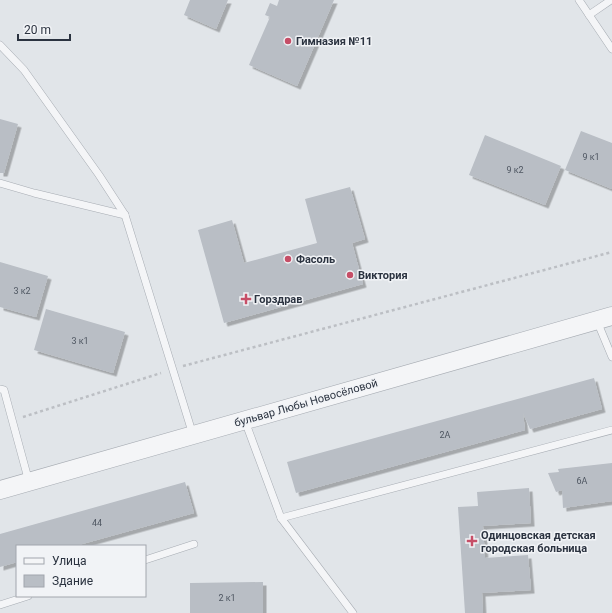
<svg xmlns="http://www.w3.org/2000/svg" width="612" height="613" font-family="Roboto,sans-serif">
	<defs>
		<filter id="shadow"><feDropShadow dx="3.5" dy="3.5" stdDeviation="0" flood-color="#0004"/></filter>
	</defs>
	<rect width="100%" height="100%" fill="#e1e5e9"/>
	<g fill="#b9bec5" filter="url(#shadow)">
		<path d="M190 0H228L216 29 184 15Z"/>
		<path d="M279 0H334L297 86 249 65 270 17 265 15 270 3 277 6Z"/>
		<path d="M0 119 18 124 4 173H0Z"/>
		<path d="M581 131 612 143V189L565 170Z"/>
		<path d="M485 135 561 166 545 205 469 175Z"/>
		<path d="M350 187 365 239 352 243 363 284 224 323 198 230 232 220 244 263 317 243 305 199Z"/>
		<path d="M0 262 48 276 36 317 0 307Z"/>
		<path d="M46 309 125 332 113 373 34 350Z"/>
		<path d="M594 378 602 409 530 429 523 413 525 430 296 493 287 462Z"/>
		<path d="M612 463V501L563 508 562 490 556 492 548 473 559 472 558 469Z"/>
		<path d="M185 482 194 513 75 546H17V562L0 567V534Z"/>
		<path d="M529 488 531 523 483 526 485 558 528 555 531 590 482 593 483 613H465L458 507 478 506 477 492Z"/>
		<path d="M263 582V613H190V583Z"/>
	</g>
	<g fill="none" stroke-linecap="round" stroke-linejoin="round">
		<defs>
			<g id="service">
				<path d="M579 0 612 49"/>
				<path d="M589 15 611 0"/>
				<path d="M0 45 24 70 99 175 125 215 193 435"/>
				<path d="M0 183 34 193 125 215"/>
				<path d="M597 321 612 357"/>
				<path d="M0 389 4 390 29 482"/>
				<path d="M245 421 281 518 353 613"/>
				<path d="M281 518 612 430"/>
				<path d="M145 560 194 544"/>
				<path d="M0 605 28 596"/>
			</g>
			<path id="tertiary" d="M0 490 612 316"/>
		</defs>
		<use href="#service" stroke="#a7acb3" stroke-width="8"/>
		<use href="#tertiary" stroke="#a7acb3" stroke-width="19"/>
		<g stroke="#bcbfc4" stroke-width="2.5" stroke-dasharray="3 3" stroke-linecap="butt">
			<path d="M183 366 612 252"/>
			<path d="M23 417 161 373"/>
		</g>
		<use href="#service" stroke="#f4f5f7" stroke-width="7"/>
		<use href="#tertiary" stroke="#f4f5f7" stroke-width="18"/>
	</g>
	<g fill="#c64e67" stroke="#f1f3f6" stroke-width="1.5">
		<circle cx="288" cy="41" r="4"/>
		<circle cx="288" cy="259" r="4"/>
		<circle cx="350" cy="275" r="4"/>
		<path d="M244 293h4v4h4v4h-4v4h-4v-4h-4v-4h4z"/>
		<path d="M470 535h4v4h4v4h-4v4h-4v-4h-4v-4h4z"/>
	</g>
	<g text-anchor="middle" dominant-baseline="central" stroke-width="3" stroke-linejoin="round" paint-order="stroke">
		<g font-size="9" fill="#4e5661">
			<text x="591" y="157">9 к1</text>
			<text x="515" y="170">9 к2</text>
			<text x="22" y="291">3 к2</text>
			<text x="80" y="341">3 к1</text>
			<text x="445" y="435">2А</text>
			<text x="582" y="481">6А</text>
			<text x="97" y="523">44</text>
			<text x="227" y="598">2 к1</text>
		</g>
		<g font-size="11" font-weight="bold" fill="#2b3340" stroke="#f1f3f6" text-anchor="start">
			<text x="296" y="41">Гимназия №11</text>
			<text x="296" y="259">Фасоль</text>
			<text x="358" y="275">Виктория</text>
			<text x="254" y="299">Горздрав</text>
			<text x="481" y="535">Одинцовская детская<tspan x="481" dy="13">городская больница</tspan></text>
		</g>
		<g font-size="11" fill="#2b3340" stroke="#f1f3f6">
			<text transform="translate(306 403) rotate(-16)">бульвар Любы Новосёловой</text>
		</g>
	</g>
	<rect x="16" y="545" width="130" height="52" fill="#f1f3f6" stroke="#a2a6ad"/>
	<rect x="24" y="558" width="20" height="6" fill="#f4f5f7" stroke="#a2a6ad"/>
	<text x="52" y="565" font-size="12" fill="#2b3340">Улица</text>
	<rect x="24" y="575" width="20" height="12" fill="#b9bec5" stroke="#a2a6ad"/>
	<text x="52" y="585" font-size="12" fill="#2b3340">Здание</text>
	<path d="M18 34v6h52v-6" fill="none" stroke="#2b3340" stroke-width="2"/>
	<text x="24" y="34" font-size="12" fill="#2b3340" stroke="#f1f3f6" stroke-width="3" paint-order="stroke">20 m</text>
</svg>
